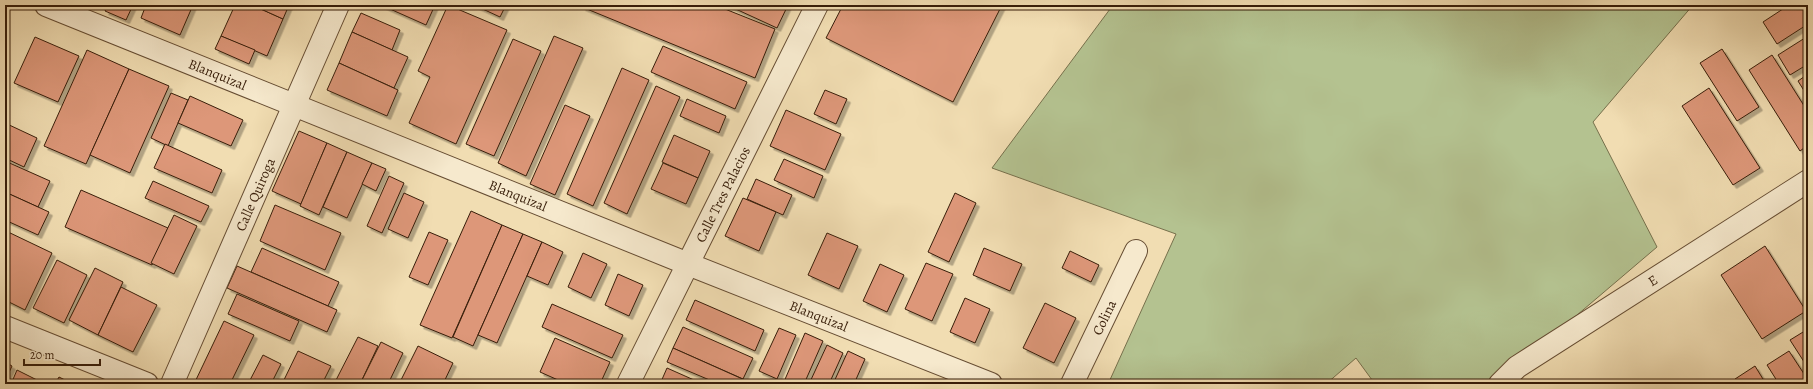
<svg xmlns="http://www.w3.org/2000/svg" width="1813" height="389" font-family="Alegreya,serif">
	<defs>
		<filter id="shadow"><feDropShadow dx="3.5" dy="3.5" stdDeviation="0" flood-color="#0004"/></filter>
	</defs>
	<rect width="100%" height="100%" fill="#f1ddb2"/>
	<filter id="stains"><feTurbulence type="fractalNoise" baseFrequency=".005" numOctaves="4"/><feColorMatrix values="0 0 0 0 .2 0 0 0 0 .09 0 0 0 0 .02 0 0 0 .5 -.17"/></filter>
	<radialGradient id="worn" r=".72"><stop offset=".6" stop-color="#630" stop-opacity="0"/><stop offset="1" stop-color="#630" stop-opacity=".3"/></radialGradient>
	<path fill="#b4c290" stroke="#76704c" d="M1113 5H1693L1593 122 1657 247 1496 384H1375L1356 358 1326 384H1115L1109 382 1176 234 992 168Z"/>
	<g fill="#dd9779" stroke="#371d09" filter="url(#shadow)">
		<path d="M108 5H133L126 20 105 11Z"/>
		<path d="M146 5H193L180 35 141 18Z"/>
		<path d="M235 5H252L283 19 267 56 221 36Z"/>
		<path d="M252 5H289L283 19Z"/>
		<path d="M381 5H435L426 25Z"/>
		<path d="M448 5 507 30 456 144 409 123 430 77 418 71Z"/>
		<path d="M474 5H506L500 17Z"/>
		<path d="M583 5H715L775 29 755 78 582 7Z"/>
		<path d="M727 5H788L777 28Z"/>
		<path d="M843 5H1002L953 102 826 38Z"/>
		<path d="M1789 5H1808V24L1777 44 1763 22Z"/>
		<path d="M361 13 400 30 392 50 352 32Z"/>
		<path d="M352 32 408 57 394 88 339 63Z"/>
		<path d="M221 36 255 50 249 64 215 49Z"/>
		<path d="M554 36 583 48 526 176 498 163Z"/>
		<path d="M1808 36V64L1790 75 1778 55Z"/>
		<path d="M35 37 79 56 58 102 14 83Z"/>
		<path d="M513 39 541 51 494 156 466 144Z"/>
		<path d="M663 46 747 82 735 109 651 72Z"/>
		<path d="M1722 49 1759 107 1737 121 1700 63Z"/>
		<path d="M87 50 129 69 86 164 44 146Z"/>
		<path d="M1772 55 1808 112V145L1800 151 1749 70Z"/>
		<path d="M339 63 398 90 387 116 327 90Z"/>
		<path d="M622 68 649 80 593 206 567 194Z"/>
		<path d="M129 69 169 86 130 173 90 155Z"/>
		<path d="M1808 74V97L1798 81Z"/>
		<path d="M656 86 680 97 627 214 604 203Z"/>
		<path d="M1709 88 1760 168 1733 185 1682 106Z"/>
		<path d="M825 90 847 99 836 124 814 114Z"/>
		<path d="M171 93 188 100 168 146 151 138Z"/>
		<path d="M190 96 243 120 231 146 178 123Z"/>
		<path d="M687 99 726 116 719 133 680 116Z"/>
		<path d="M565 105 590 116 555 195 530 184Z"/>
		<path d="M786 110 841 134 825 170 770 146Z"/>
		<path d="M5 123 37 138 24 167 5 158Z"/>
		<path d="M299 131 327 143 301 204 272 191Z"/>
		<path d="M674 135 710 151 698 178 662 162Z"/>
		<path d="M327 143 347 152 319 215 300 206Z"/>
		<path d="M165 144 222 170 212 193 154 168Z"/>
		<path d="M347 152 372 163 347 218 323 207Z"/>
		<path d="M784 159 823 176 814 198 774 180Z"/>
		<path d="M5 161 50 181 38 207 5 192Z"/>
		<path d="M372 163 386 169 376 191 362 184Z"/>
		<path d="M663 163 698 178 686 204 651 189Z"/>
		<path d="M389 176 404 183 382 233 367 226Z"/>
		<path d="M756 179 792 195 783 215 747 199Z"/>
		<path d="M153 181 209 206 201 222 145 198Z"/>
		<path d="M81 190 168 228 152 265 65 227Z"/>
		<path d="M5 192 49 212 38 235 5 220Z"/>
		<path d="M404 193 424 202 408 238 388 229Z"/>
		<path d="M955 193 976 203 949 262 928 252Z"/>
		<path d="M743 198 776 212 759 251 725 236Z"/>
		<path d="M275 205 341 233 325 270 260 241Z"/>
		<path d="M471 211 502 225 452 338 420 325Z"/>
		<path d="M174 215 197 226 174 274 151 263Z"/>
		<path d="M502 225 523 234 473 346 453 337Z"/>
		<path d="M6 231 52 253 25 310 5 300Z"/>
		<path d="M429 232 448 240 428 285 409 277Z"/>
		<path d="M827 233 858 246 839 289 808 275Z"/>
		<path d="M523 234 542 242 497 343 478 335Z"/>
		<path d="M542 242 563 252 548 285 527 276Z"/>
		<path d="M1765 246 1806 311 1762 339 1721 275Z"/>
		<path d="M262 248 339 282 328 306 251 272Z"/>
		<path d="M984 248 1022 264 1010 291 973 275Z"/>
		<path d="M1070 251 1099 265 1091 282 1062 268Z"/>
		<path d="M583 253 607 264 591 298 568 287Z"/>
		<path d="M57 260 87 275 64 323 33 308Z"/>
		<path d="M926 263 953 274 932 321 905 309Z"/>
		<path d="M880 264 904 275 887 312 863 301Z"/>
		<path d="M237 266 337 310 327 332 227 288Z"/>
		<path d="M95 268 123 282 98 335 69 320Z"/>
		<path d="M618 274 643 285 629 316 605 305Z"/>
		<path d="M121 287 157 305 133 352 98 335Z"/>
		<path d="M237 294 299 321 290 341 228 314Z"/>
		<path d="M965 298 990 309 975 343 950 332Z"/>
		<path d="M695 300 764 330 755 351 686 320Z"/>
		<path d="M1045 303 1076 318 1054 363 1023 348Z"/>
		<path d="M552 304 623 335 612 358 542 327Z"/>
		<path d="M224 321 254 335 230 384H194Z"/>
		<path d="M683 327 753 358 743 379 673 348Z"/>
		<path d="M779 328 796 335 777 379 759 371Z"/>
		<path d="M1808 329V368L1790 340Z"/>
		<path d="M805 333 823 341 804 384H783Z"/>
		<path d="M358 337 378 346 360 384H334Z"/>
		<path d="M555 338 610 362 600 384H567L540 372Z"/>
		<path d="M381 342 403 353 388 384H360Z"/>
		<path d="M827 345 843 353 829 384H809Z"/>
		<path d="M418 346 453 363 443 384H399Z"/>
		<path d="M673 348 747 381 746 384H719L667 362Z"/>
		<path d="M298 351 331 366 322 384H282Z"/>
		<path d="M848 351 865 359 854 384H833Z"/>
		<path d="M1789 351 1808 380V384H1779L1767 365Z"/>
		<path d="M263 355 281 364 271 384H248Z"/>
		<path d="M5 362 12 366 5 381Z"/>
		<path d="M1755 366 1766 384H1738L1735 379Z"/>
		<path d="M667 368 703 384H660Z"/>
		<path d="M17 370 45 384H11Z"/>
		<path d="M59 377 73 384H55Z"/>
	</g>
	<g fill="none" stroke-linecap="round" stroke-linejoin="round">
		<defs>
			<g id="minor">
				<path id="s1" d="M46 5 688 264 991 384"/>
				<path id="s2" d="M172 384 338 5"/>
				<path id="s3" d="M628 384 817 5"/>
				<path id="s4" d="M1072 384 1136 251"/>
				<path id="s5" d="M1500 384 1517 367 1808 181"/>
			</g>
			<path id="tertiary" d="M5 327 147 384"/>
		</defs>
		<use href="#minor" stroke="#664d33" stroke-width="24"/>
		<use href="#tertiary" stroke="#664d33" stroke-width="24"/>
		<use href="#minor" stroke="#f6e9cd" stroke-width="22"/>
		<use href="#tertiary" stroke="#f6e9cd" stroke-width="22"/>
	</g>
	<g text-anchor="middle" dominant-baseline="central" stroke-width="4" stroke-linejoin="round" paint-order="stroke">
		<g font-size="14" fill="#371d09" stroke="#f6e9cd">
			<text stroke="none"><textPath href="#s1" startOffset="185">Blanquizal</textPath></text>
			<text stroke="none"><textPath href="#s2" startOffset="207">Calle Quiroga</textPath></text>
			<text stroke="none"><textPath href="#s1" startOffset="509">Blanquizal</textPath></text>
			<text stroke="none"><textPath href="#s3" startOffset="212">Calle Tres Palacios</textPath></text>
			<text stroke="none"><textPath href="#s5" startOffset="185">E</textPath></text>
			<text stroke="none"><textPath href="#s1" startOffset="833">Blanquizal</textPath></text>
			<text stroke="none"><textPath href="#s4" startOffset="74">Colina</textPath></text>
		</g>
	</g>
	<rect width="1813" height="389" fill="none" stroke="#f1ddb2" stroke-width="20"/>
	<rect x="6" y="6" width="1801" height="377" fill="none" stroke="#371d09" stroke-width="2"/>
	<rect x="10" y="10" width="1793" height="369" fill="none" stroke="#371d09"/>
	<path d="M24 359v6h76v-6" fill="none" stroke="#371d09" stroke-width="2"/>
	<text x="30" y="359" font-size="12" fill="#371d09" stroke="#f6e9cd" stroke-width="3" paint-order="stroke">20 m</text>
	<rect width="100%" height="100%" filter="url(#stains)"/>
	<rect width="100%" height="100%" fill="url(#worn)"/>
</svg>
